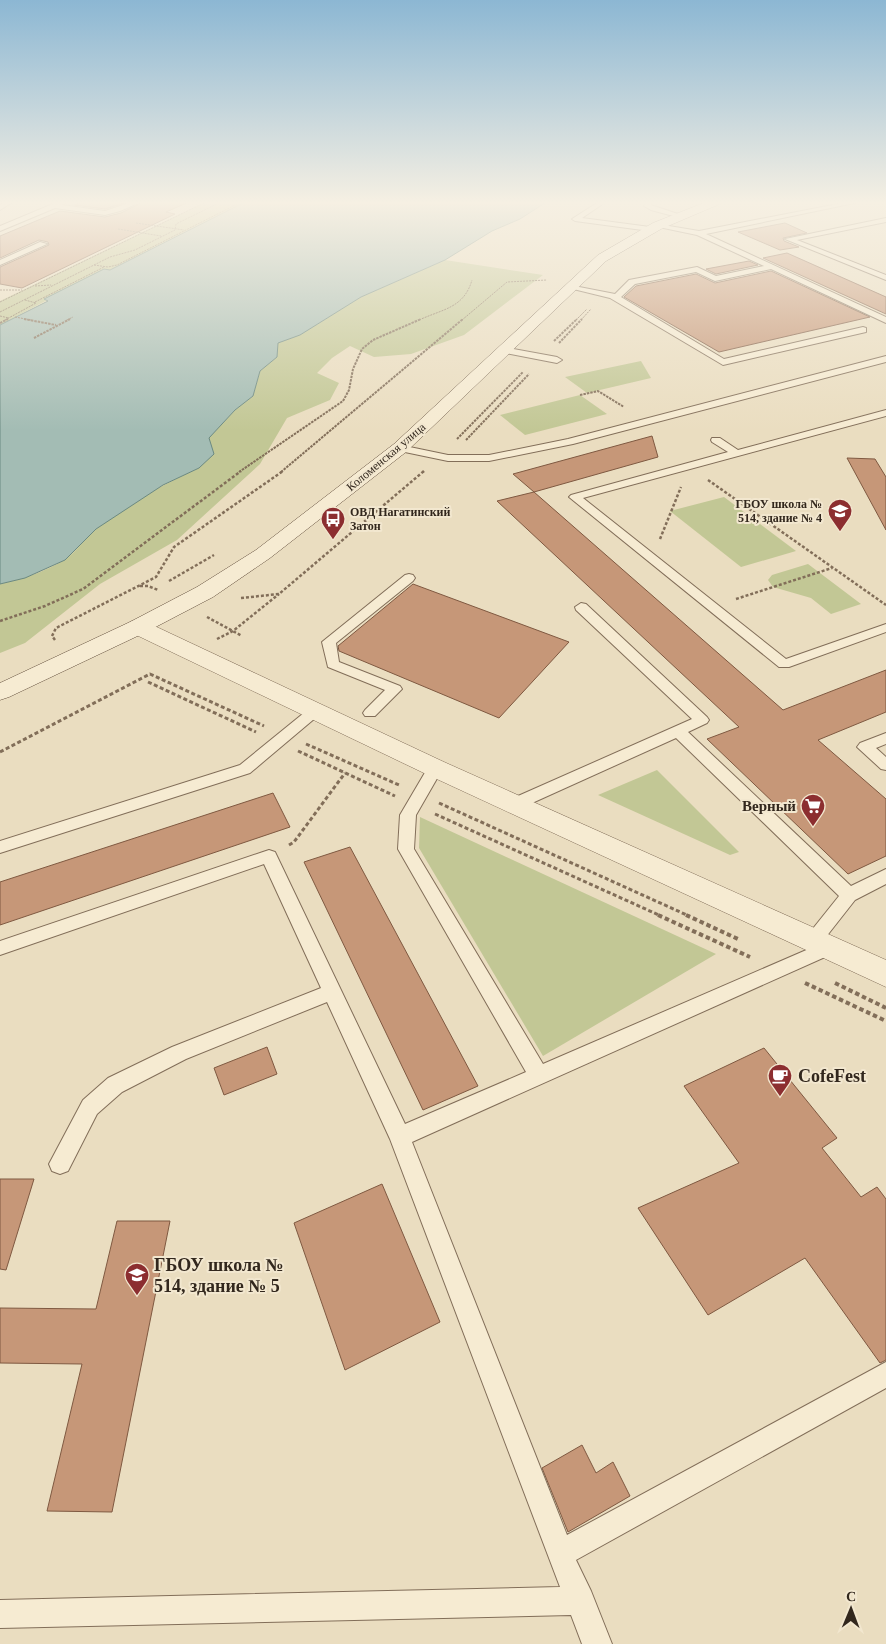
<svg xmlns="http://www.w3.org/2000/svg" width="886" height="1644" font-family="Georgia,serif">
	<rect width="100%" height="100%" fill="#eaddc0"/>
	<g fill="#c2c795">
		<path d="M207 201H247L110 270H104L0 325V301Z"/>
		<path d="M445 260 543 275 464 335 411 354 374 357 350 346 332 358 317 373 339 383 330 400 287 418 260 464 177 540 100 584 25 643 0 653V584C22 579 45 572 64 560 77 552 85 537 97 528 129 504 163 484 199 468L209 438 235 410 253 396 260 371 277 357 278 343 300 335 361 297Z"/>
		<path d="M641 361 651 378 587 393 565 377Z"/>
		<path d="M580 395 607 414 525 435 500 415Z"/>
		<path d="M724 497 796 551 741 567 670 511Z"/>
		<path d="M808 564 861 604 831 614 811 598 773 587 768 580 772 575Z"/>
		<path d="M657 770 739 852 730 855 598 795Z"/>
		<path d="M420 817 716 954 543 1056 419 848Z"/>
	</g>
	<path fill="#a3bcb4" stroke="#6b8981" d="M247 201H548L520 219 492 231 445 260 361 297 300 335 278 343 277 357 260 371 253 396 235 410 209 438 214 454 199 468 163 485 96 529 65 560 25 578 0 584V325L48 301 44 299 104 269 110 270Z"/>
	<g fill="#c69778" stroke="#7f5941">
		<path d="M83 201H130L105 209 74 205Z"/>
		<path d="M145 201H191L166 212 175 214 22 288 0 284V267L49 245 48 242 39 240 0 258V236L60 211 105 217 121 213Z"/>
		<path d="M785 223 807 233 783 238 784 241 799 247 780 250 738 232Z"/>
		<path d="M787 253 886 297V314L763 258Z"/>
		<path d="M749 261 758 265 716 274 706 269Z"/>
		<path d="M771 271 870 317 719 352 624 297 636 286 696 274 715 283Z"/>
		<path d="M652 436 658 457 534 492 513 474Z"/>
		<path d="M847 458 875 459 886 477V530Z"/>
		<path d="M534 492 783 710 886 670V712L818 740 886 799V856L848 874 707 739 739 727 497 501Z"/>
		<path d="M413 584 569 642 499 718 339 651 338 646Z"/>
		<path d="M273 793 290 827 0 925V882Z"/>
		<path d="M350 847 478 1086 423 1110 304 862Z"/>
		<path d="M267 1047 277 1074 224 1095 214 1068Z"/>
		<path d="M764 1048 837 1138 822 1148 861 1197 877 1187 886 1199V1360L880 1363 805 1258 708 1315 638 1208 739 1163 684 1086Z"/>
		<path d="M0 1179H34L6 1270 0 1269Z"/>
		<path d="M382 1184 440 1322 345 1370 294 1223Z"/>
		<path d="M117 1221H170L112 1512 47 1511 82 1364 0 1363V1308L96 1309Z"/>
		<path d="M582 1445 596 1473 613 1462 630 1496 568 1532 542 1468Z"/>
	</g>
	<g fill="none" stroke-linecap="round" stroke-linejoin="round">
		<defs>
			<g id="lane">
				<path d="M7 201H14L0 210V205Z"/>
				<path d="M60 201H68L62 205 105 211 135 201H143L120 211 105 215 55 208 0 231V226Z"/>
				<path d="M600 201H607L582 218 650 227 654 229 650 231 575 221 572 219Z"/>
				<path d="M646 201H652L651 205 684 216 681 218 651 210 644 206Z"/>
				<path d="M853 201H864L706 234 886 317V323L771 269 715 281 696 272 635 284 621 297 724 359 863 327 866 328V332L723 365 610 298 565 287 569 285 615 294 629 280 697 267 716 276 764 266 697 235 654 226 657 224 699 231Z"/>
				<path d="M886 218V222L797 240 886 275V280L785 239Z"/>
				<path d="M40 242 47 244 0 265V260Z"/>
				<path d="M503 347 557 357 562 360 557 363 500 352 499 350Z"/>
				<path d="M886 356V362L573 444 489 461H448L400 451 395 448 400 445 448 455H489L568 439Z"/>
				<path d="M886 410V416L583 498 786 659 886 624V632L789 667H779L569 497 571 495 728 452 712 442 711 440 712 438H720L738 450Z"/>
				<path d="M409 574 413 575 415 578 413 581 336 643 339 662 400 686 402 689 375 716H365L363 713 365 710 385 690 328 667 322 642 405 575Z"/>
				<path d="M581 603 586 604 707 717 709 720 707 723 688 732 851 886 886 869V884L855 900 822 942 828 941 834 943 837 948 834 953 412 1142 567 1535 886 1362V1388L576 1560 591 1591 612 1644H582L571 1615 0 1628V1600L560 1587 390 1139 327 1002 186 1059 122 1092 97 1114 68 1171 60 1174 52 1171 49 1164 83 1100 108 1078 172 1047 321 988 264 864 0 955V941L263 852 269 850 275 852 405 1124 526 1072 398 849 400 815 430 764 435 763 440 764 443 768 416 815 414 849 543 1064 811 948 807 946 804 941 807 936 839 896 676 738 521 808 515 810 509 808 507 804 509 800 692 719 576 610 575 607Z"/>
				<path d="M315 706 320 708 322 711 320 714 250 773 0 853V841L240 765 310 708Z"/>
				<path d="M886 733V744L876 748 886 757V770L881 769 857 747 860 743Z"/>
			</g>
			<path id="street" d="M138 620 146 622 444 762 886 960V987L426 774 130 632 127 627 130 622Z"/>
			<path id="secondary" d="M709 201H724L722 203 661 229 606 261 406 452 270 558 213 597 146 632 9 697 0 700V683L130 622 197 587 256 550 394 444 598 255 653 223Z"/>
		</defs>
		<use href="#lane" stroke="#826e59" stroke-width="2"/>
		<use href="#street" stroke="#826e59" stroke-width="1"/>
		<use href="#secondary" stroke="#634f3d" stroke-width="1"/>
		<g stroke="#826e59" stroke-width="1" stroke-dasharray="2 1" stroke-linecap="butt">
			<path d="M136 223 184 230"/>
			<path d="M118 229 161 236"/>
			<path d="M94 265 108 267 117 265 243 201"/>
			<path d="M35 286 51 285"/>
			<path d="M0 290H22"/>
			<path d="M0 302 208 201"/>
			<path d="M35 302 104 267"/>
			<path d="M0 312 110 257 135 250 175 230 176 224 223 201"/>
			<path d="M0 316 9 318"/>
			<path d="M15 317 31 320"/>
			<path d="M5 320 36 303 25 300"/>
			<path d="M67 320 73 317"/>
			<path d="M419 320C443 309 464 308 472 280"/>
			<path d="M462 320 507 282 547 280"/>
			<path d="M576 320 587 309"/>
			<path d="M581 320 591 309"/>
		</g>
		<g stroke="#826e59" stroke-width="2" stroke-dasharray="2.5 1" stroke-linecap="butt">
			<path d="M24 319 56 325"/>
			<path d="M0 323 8 319"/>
			<path d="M34 338 70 319"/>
			<path d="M554 341 577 319"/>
			<path d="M559 343 582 319"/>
			<path d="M580 395 598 391 624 407"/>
			<path d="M457 439 523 372"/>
			<path d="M466 440 529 374"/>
			<path d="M239 472 343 401 349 390 353 369 362 349 373 340 421 319"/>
			<path d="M281 472 463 319"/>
			<path d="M423 472 424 471"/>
		</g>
		<g stroke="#826e59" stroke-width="2.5" stroke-dasharray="3 2" stroke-linecap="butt">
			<path d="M708 480 886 605"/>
			<path d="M660 539 681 487"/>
			<path d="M169 581 214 555"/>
			<path d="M140 586H148L158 590"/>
			<path d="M241 598 279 594 424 471"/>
			<path d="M736 599 832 568"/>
			<path d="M207 617 242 636"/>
			<path d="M0 621 45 606 83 589 241 471"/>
			<path d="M217 639 233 631 279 594"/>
			<path d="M55 640 52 636 56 628 156 577 174 547 283 471"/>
		</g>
		<g stroke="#826e59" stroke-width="3" stroke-dasharray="4 2.5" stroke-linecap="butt">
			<path d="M148 682 256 732"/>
			<path d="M306 744 399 785"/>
			<path d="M298 751 395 796"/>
			<path d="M0 752 150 674 264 726"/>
			<path d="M439 803 689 916"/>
			<path d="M435 814 661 916"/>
			<path d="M289 845 294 842 345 773"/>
		</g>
		<g stroke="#826e59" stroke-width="4" stroke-dasharray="4.5 3" stroke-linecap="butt">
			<path d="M658 915 750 957"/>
			<path d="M686 915 738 939"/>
			<path d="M805 983 886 1021"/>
			<path d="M835 983 886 1008"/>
		</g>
		<use href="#lane" fill="#f6ebd2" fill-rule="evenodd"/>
		<use href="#street" fill="#f6ebd2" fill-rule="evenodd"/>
		<use href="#secondary" fill="#f6ebd2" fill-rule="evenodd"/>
	</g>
	<linearGradient id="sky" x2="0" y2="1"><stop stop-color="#8cb7d3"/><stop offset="0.47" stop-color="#f6f0e3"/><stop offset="1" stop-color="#f6f0e3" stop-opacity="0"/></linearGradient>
	<rect width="886" height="431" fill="url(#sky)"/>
	<defs>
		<symbol id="school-pin" viewBox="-11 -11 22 30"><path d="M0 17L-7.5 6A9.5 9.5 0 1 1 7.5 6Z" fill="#8c2e30" stroke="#f2e7cf"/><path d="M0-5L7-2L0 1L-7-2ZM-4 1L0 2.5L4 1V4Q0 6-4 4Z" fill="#fff"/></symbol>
		<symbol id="bus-pin" viewBox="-11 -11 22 30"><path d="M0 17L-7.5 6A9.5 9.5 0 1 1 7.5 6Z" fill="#8c2e30" stroke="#f2e7cf"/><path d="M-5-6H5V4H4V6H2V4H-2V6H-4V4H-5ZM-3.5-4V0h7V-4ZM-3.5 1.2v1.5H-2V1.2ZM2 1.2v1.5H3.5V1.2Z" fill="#fff"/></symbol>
		<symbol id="supermarket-pin" viewBox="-11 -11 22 30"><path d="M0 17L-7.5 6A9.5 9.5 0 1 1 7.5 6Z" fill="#8c2e30" stroke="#f2e7cf"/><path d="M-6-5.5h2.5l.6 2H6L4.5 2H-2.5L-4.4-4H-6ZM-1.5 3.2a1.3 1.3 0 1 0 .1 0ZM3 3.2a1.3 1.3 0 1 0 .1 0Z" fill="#fff"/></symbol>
		<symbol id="cafe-pin" viewBox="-11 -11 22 30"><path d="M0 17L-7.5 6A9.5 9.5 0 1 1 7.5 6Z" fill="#8c2e30" stroke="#f2e7cf"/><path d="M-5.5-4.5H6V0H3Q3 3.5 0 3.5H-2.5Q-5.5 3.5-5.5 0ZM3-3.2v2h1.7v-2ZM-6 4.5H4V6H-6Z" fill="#fff"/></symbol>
	</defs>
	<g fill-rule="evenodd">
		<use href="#school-pin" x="826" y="497" width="28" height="38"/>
		<use href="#bus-pin" x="319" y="505" width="28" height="38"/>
		<use href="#supermarket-pin" x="799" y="792" width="28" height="38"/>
		<use href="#cafe-pin" x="766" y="1062" width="28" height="38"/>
		<use href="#school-pin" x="123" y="1261" width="28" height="38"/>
	</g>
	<g text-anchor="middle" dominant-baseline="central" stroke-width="4" stroke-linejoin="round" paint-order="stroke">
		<g font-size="12" fill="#32271d" stroke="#f2e7cf">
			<text transform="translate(386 457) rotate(-40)">Коломенская улица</text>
		</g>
		<g font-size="12" font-weight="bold" fill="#32271d" stroke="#f2e7cf" text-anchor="end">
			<text x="822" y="504">ГБОУ школа №<tspan x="822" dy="14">514, здание № 4</tspan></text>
			<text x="350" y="512" text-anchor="start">ОВД Нагатинский<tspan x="350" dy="14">Затон</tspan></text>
		</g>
		<g font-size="15" font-weight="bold" fill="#32271d" stroke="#f2e7cf" text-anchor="end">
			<text x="796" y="806">Верный</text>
		</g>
		<g font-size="18" font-weight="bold" fill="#32271d" stroke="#f2e7cf" text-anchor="start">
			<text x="798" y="1076">CofeFest</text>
			<text x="154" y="1265">ГБОУ школа №<tspan x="154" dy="21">514, здание № 5</tspan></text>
		</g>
	</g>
	<g transform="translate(851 1609) rotate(1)" stroke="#f2e7cf" stroke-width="4" paint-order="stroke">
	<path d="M0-4L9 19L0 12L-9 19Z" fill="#32271d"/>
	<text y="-8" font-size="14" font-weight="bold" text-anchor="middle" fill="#32271d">С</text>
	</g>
</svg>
